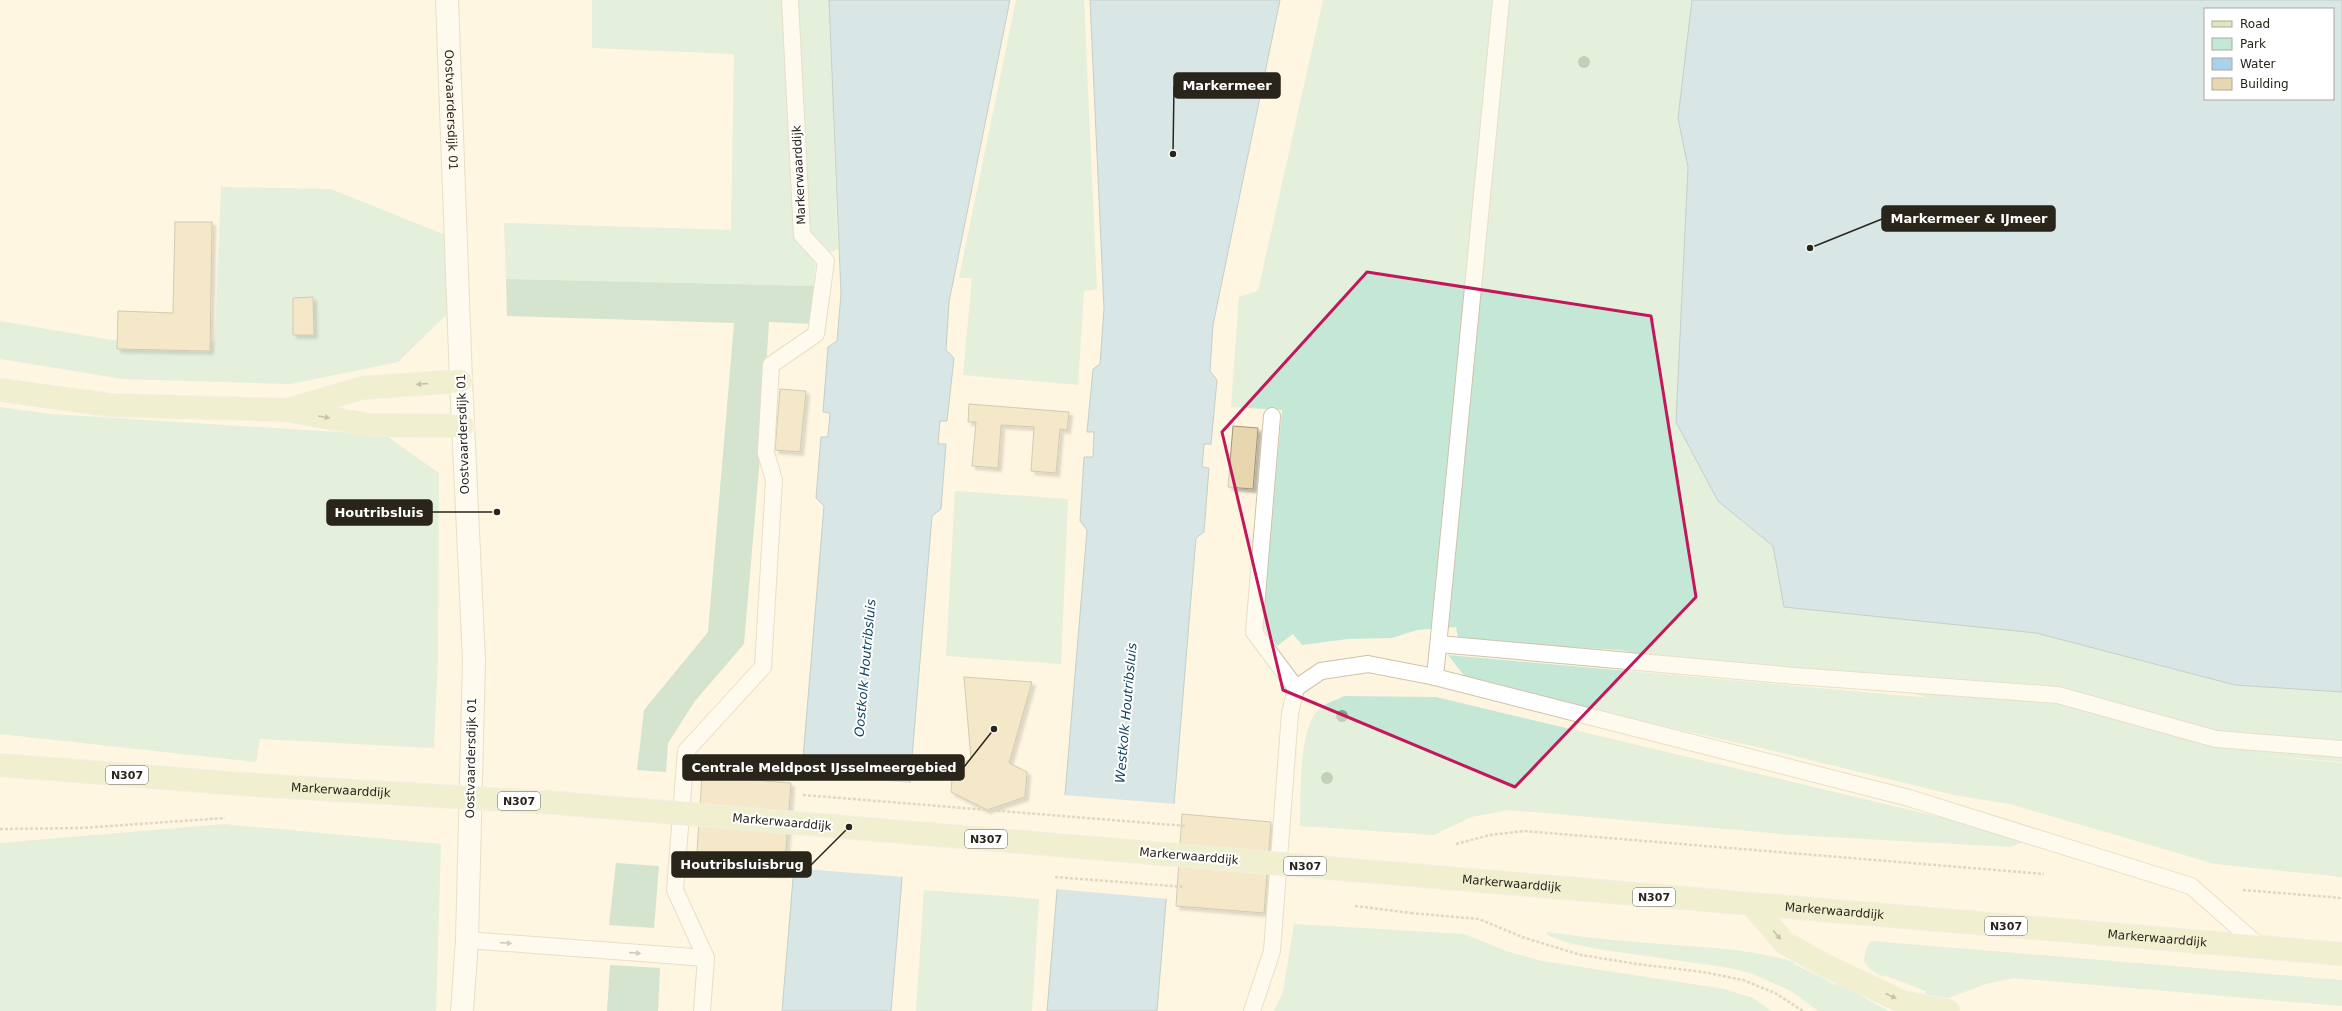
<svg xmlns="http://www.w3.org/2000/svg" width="2342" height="1011" font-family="'DejaVu Sans',sans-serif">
	<defs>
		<filter id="shadow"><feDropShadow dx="3.5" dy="3.5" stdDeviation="1" flood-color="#0004"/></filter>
	</defs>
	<rect width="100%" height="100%" fill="#fef5e0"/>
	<g fill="#c5e8d6" fill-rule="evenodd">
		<path d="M592 0H829L838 249 816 258 814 286 506 279 504 223 731 230 734 54 592 48Z"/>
		<path d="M1016 0H1084L1097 289 1084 291 1078 385 963 375 972 278H959Z"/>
		<path d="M1323 0H2342V762L2222 752 2342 763V877L2215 864 2010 804 1954 795 1757 747 1469 682 1448 655 1931 698 1907 692 1789 683 1620 650 1496 643 1458 638 1456 627 1417 630 1392 638 1348 639 1302 645 1293 634 1277 646 1262 626 1282 410 1231 407 1239 297 1258 291ZM2205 9H2333V99H2205Z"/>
		<path d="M221 187 331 189 445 235 448 313 398 362 291 384 123 379 0 359V321L112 340 215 341Z"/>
		<path d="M0 407 51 414 385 435 439 473 438 656 434 748 260 739 256 762 0 734Z"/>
		<path d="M955 491 1068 499 1061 664 946 656Z"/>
		<path d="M1344 696 1436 697 2032 839 2010 847 1793 835 1509 810 1471 817 1434 835 1300 826C1301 797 1298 729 1319 709 1325 703 1337 700 1344 696Z"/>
		<path d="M224 824 441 844 436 1011H0V843Z"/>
		<path d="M924 890 1039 899 1032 1011H916Z"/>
		<path d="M1294 924 1464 934 1506 951 1542 961 1725 989 1753 998 1771 1011H1274L1283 992Z"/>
		<path d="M1547 932C1590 938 1632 942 1674 945 1715 948 1755 950 1794 962V964L1836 985 1838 983 1888 1011H1818L1791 991 1753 974 1731 968 1598 949 1568 943 1547 935Z"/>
		<path d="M1871 941 2342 980V1006L2014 978 1989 983 1948 998 1925 994 1926 991 1884 975 1883 977 1871 970 1864 962 1866 948Z"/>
	</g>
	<g fill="#a2cfb9">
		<path d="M506 279 814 286 812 324 769 322 762 434 744 644 695 701 668 743 666 772 637 770 644 710 708 632 734 323 507 316Z"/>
		<path d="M616 863 659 866 654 928 609 925Z"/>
		<path d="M610 965 660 968 658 1011H607Z"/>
	</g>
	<g fill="#aad2ed" stroke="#849eae" fill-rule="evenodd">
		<path d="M829 0H1010L949 302 946 350 954 358 947 421H940L938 444H946L941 509 932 516 891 1011H782L824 506 816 498 821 437H828L830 413 823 412 828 347 837 341 841 294Z"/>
		<path d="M1090 0H1280L1213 325 1210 371 1217 380 1211 444H1204L1202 467 1209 468 1204 532 1196 538 1157 1011H1047L1087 530 1080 521 1084 457H1093L1094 432H1087L1093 369 1100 364 1104 309Z"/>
		<path d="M1692 0H2342V692L2235 685 2036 633 1784 607 1773 546 1718 501 1676 422 1688 167 1678 118ZM2205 9H2333V99H2205Z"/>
	</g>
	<g fill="#fef5e0">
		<path d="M800 774 912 783 904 877 792 868Z"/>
		<path d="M1063 795 1176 804 1168 899 1055 889Z"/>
	</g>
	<g fill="#e8d7ae" stroke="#9f957c" filter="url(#shadow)">
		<path d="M175 222H212L210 351 117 349 118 311 173 313Z"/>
		<path d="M313 297 314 335H293V298Z"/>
		<path d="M780 389 806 391 800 452 775 450Z"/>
		<path d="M969 404 1069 412 1067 430 1060 429 1056 473 1031 471 1034 427 1001 425 998 468 972 466 976 422H968Z"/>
		<path d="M1233 426 1258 428 1253 489 1228 487Z"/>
		<path d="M964 677 1032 682 1009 763 1027 772 1025 797 987 810 951 792 953 767 971 759Z"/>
		<path d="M702 776 791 783 784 874 696 867Z"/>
		<path d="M1182 814 1271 822 1264 913 1176 906Z"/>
	</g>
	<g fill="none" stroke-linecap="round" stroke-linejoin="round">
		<defs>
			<g id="service">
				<path d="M1501 0 1435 677 1909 798 2191 886 2260 947"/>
				<path d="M1272 416 1254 632 1296 688"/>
				<path d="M1439 644 1795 676 2058 695 2216 739 2342 749"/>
				<path d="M467 940 706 958"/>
				<path d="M702 1011 706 958 675 890 686 751 763 667 774 480 766 453 771 365 816 334 826 261 802 235 790 0"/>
				<path d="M1252 1011 1272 951 1290 713 1296 688 1321 671 1368 664 1435 677"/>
			</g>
			<g id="minor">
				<path id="s1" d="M447 0 461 381"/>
			</g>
			<path id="tertiary" d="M461 381 474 660 467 940 462 1011"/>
			<g id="primary">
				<path d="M0 390 109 405 286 410 368 425 463 426"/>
				<path d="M291 409 362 388 461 381"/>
				<path d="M0 765 254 785"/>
				<path d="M784 822 1199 857"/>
				<path id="s2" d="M1412 875 2342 954"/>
				<path d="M1752 905 1785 943 1826 966 1903 1002 1948 1011"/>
			</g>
		</defs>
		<use href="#service" stroke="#cec3a9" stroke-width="18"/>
		<use href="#minor" stroke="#cec3a9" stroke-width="24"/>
		<use href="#tertiary" stroke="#cec3a9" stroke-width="24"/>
		<use href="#primary" stroke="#e5e5e4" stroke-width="24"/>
		<g stroke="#bbb3a1" stroke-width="2.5" stroke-dasharray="3 2" stroke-linecap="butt">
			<path d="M0 829 81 828 225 818"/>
			<path d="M1456 844 1490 835 1524 831 2044 874"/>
			<path d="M2243 890 2342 898"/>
			<path d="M1411 913 1479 919 1522 937 1581 955 1637 964 1703 972 1743 980 1775 993 1803 1011"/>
		</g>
		<use href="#service" stroke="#fff" stroke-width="16"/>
		<use href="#minor" stroke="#fff" stroke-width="22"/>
		<use href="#tertiary" stroke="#fff" stroke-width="22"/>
		<use href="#primary" stroke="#e1e6bc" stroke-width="22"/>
		<defs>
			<g id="primary-bridge">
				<path id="s3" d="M254 785 556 803 784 822"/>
				<path d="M1199 857 1412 875"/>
			</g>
		</defs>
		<use href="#primary-bridge" stroke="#e5e5e4" stroke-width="24" stroke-linecap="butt"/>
		<g stroke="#bbb3a1" stroke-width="2.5" stroke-dasharray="3 2" stroke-linecap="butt">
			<path d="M803 795 1186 826"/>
			<path d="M1055 877 1185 887"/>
			<path d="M1355 906 1411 913"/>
		</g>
		<use href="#primary-bridge" stroke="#e1e6bc" stroke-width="22"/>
	</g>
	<g fill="#79a28a">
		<circle cx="1584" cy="62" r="6"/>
		<circle cx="1342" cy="716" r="6"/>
		<circle cx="1327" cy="778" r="6"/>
	</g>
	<defs><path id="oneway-solid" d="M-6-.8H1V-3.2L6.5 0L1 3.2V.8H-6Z"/></defs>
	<g fill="#86866c">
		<use href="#oneway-solid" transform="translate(422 384) rotate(176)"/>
		<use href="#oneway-solid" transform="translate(324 417) rotate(10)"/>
		<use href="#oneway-solid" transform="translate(1777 935) rotate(49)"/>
		<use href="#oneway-solid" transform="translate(1891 996) rotate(25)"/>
	</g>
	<g fill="#9f9d98">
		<use href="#oneway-solid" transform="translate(506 943) rotate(4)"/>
		<use href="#oneway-solid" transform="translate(635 953) rotate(4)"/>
	</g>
	<path d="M0 0H2342V1011H0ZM1367 272 1651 316 1696 597 1515 787 1283 690 1222 432Z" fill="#fef5e0" fill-opacity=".55" fill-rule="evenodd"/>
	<path fill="none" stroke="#c2185b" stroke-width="3" stroke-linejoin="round" d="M1367 272 1651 316 1696 597 1515 787 1283 690 1222 432Z"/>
	<g text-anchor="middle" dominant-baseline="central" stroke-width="4" stroke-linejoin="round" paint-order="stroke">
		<g fill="#fff" stroke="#6a665f" stroke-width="1">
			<rect x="106" y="766" width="42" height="18" rx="3"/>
			<rect x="498" y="792" width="42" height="18" rx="3"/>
			<rect x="965" y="830" width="42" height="18" rx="3"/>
			<rect x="1284" y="857" width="42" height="18" rx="3"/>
			<rect x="1633" y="888" width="42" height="18" rx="3"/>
			<rect x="1985" y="917" width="42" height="18" rx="3"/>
		</g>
		<g font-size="11" font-weight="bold" fill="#2a251b">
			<text x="127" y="775">N307</text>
			<text x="519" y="801">N307</text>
			<text x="986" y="839">N307</text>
			<text x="1305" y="866">N307</text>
			<text x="1654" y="897">N307</text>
			<text x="2006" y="926">N307</text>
		</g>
		<g font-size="12" fill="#2a251b" stroke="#fff">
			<text stroke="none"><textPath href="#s1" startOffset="110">Oostvaardersdijk 01</textPath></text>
			<text transform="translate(799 175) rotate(-93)">Markerwaarddijk</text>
			<text transform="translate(463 434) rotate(-92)">Oostvaardersdijk 01</text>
			<text transform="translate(471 758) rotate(-89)">Oostvaardersdijk 01</text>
			<text stroke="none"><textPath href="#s3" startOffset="87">Markerwaarddijk</textPath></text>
			<text transform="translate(782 822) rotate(5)">Markerwaarddijk</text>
			<text transform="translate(1189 856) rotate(5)">Markerwaarddijk</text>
			<text stroke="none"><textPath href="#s2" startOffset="100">Markerwaarddijk</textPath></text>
			<text stroke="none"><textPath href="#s2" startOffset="424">Markerwaarddijk</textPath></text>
			<text stroke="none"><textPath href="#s2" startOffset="748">Markerwaarddijk</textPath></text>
		</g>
		<g font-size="13" font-style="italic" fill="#13435f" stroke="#fff">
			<text transform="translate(865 668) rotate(-85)">Oostkolk Houtribsluis</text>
			<text transform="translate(1126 713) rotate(-85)">Westkolk Houtribsluis</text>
		</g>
	</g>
	<path fill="none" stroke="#2a251b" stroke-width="1.5" d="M1173 154L1174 86M1810 248L1882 219M497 512L432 512M994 729L964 767M849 827L811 865"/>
	<g fill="#2a251b" stroke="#fff" stroke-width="1.5">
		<circle cx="1173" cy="154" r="4"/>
		<circle cx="1810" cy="248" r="4"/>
		<circle cx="497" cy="512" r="4"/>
		<circle cx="994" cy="729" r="4"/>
		<circle cx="849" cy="827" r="4"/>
	</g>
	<g fill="#2a251b" stroke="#2a251b" stroke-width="1.5">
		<rect x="1174" y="73" width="106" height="25" rx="4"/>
		<rect x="1882" y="206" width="173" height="25" rx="4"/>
		<rect x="327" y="500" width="105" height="25" rx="4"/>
		<rect x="683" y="755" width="281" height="25" rx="4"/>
		<rect x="672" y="852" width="139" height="25" rx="4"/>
	</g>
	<g font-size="13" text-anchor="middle" font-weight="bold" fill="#fff">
		<text x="1227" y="90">Markermeer</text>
		<text x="1969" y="223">Markermeer &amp; IJmeer</text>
		<text x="379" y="517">Houtribsluis</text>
		<text x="824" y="772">Centrale Meldpost IJsselmeergebied</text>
		<text x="742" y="869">Houtribsluisbrug</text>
	</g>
	<rect x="2204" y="8" width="130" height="92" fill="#ffffff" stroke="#aaa8a4"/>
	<rect x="2212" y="21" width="20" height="6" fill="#e1e6bc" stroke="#aaa8a4"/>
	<text x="2240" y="28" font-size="12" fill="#2a251b">Road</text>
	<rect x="2212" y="38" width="20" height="12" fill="#c5e8d6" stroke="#aaa8a4"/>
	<text x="2240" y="48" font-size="12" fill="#2a251b">Park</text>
	<rect x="2212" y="58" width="20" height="12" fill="#aad2ed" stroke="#aaa8a4"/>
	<text x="2240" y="68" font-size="12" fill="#2a251b">Water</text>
	<rect x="2212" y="78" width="20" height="12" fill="#e8d7ae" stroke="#aaa8a4"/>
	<text x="2240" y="88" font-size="12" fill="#2a251b">Building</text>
</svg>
